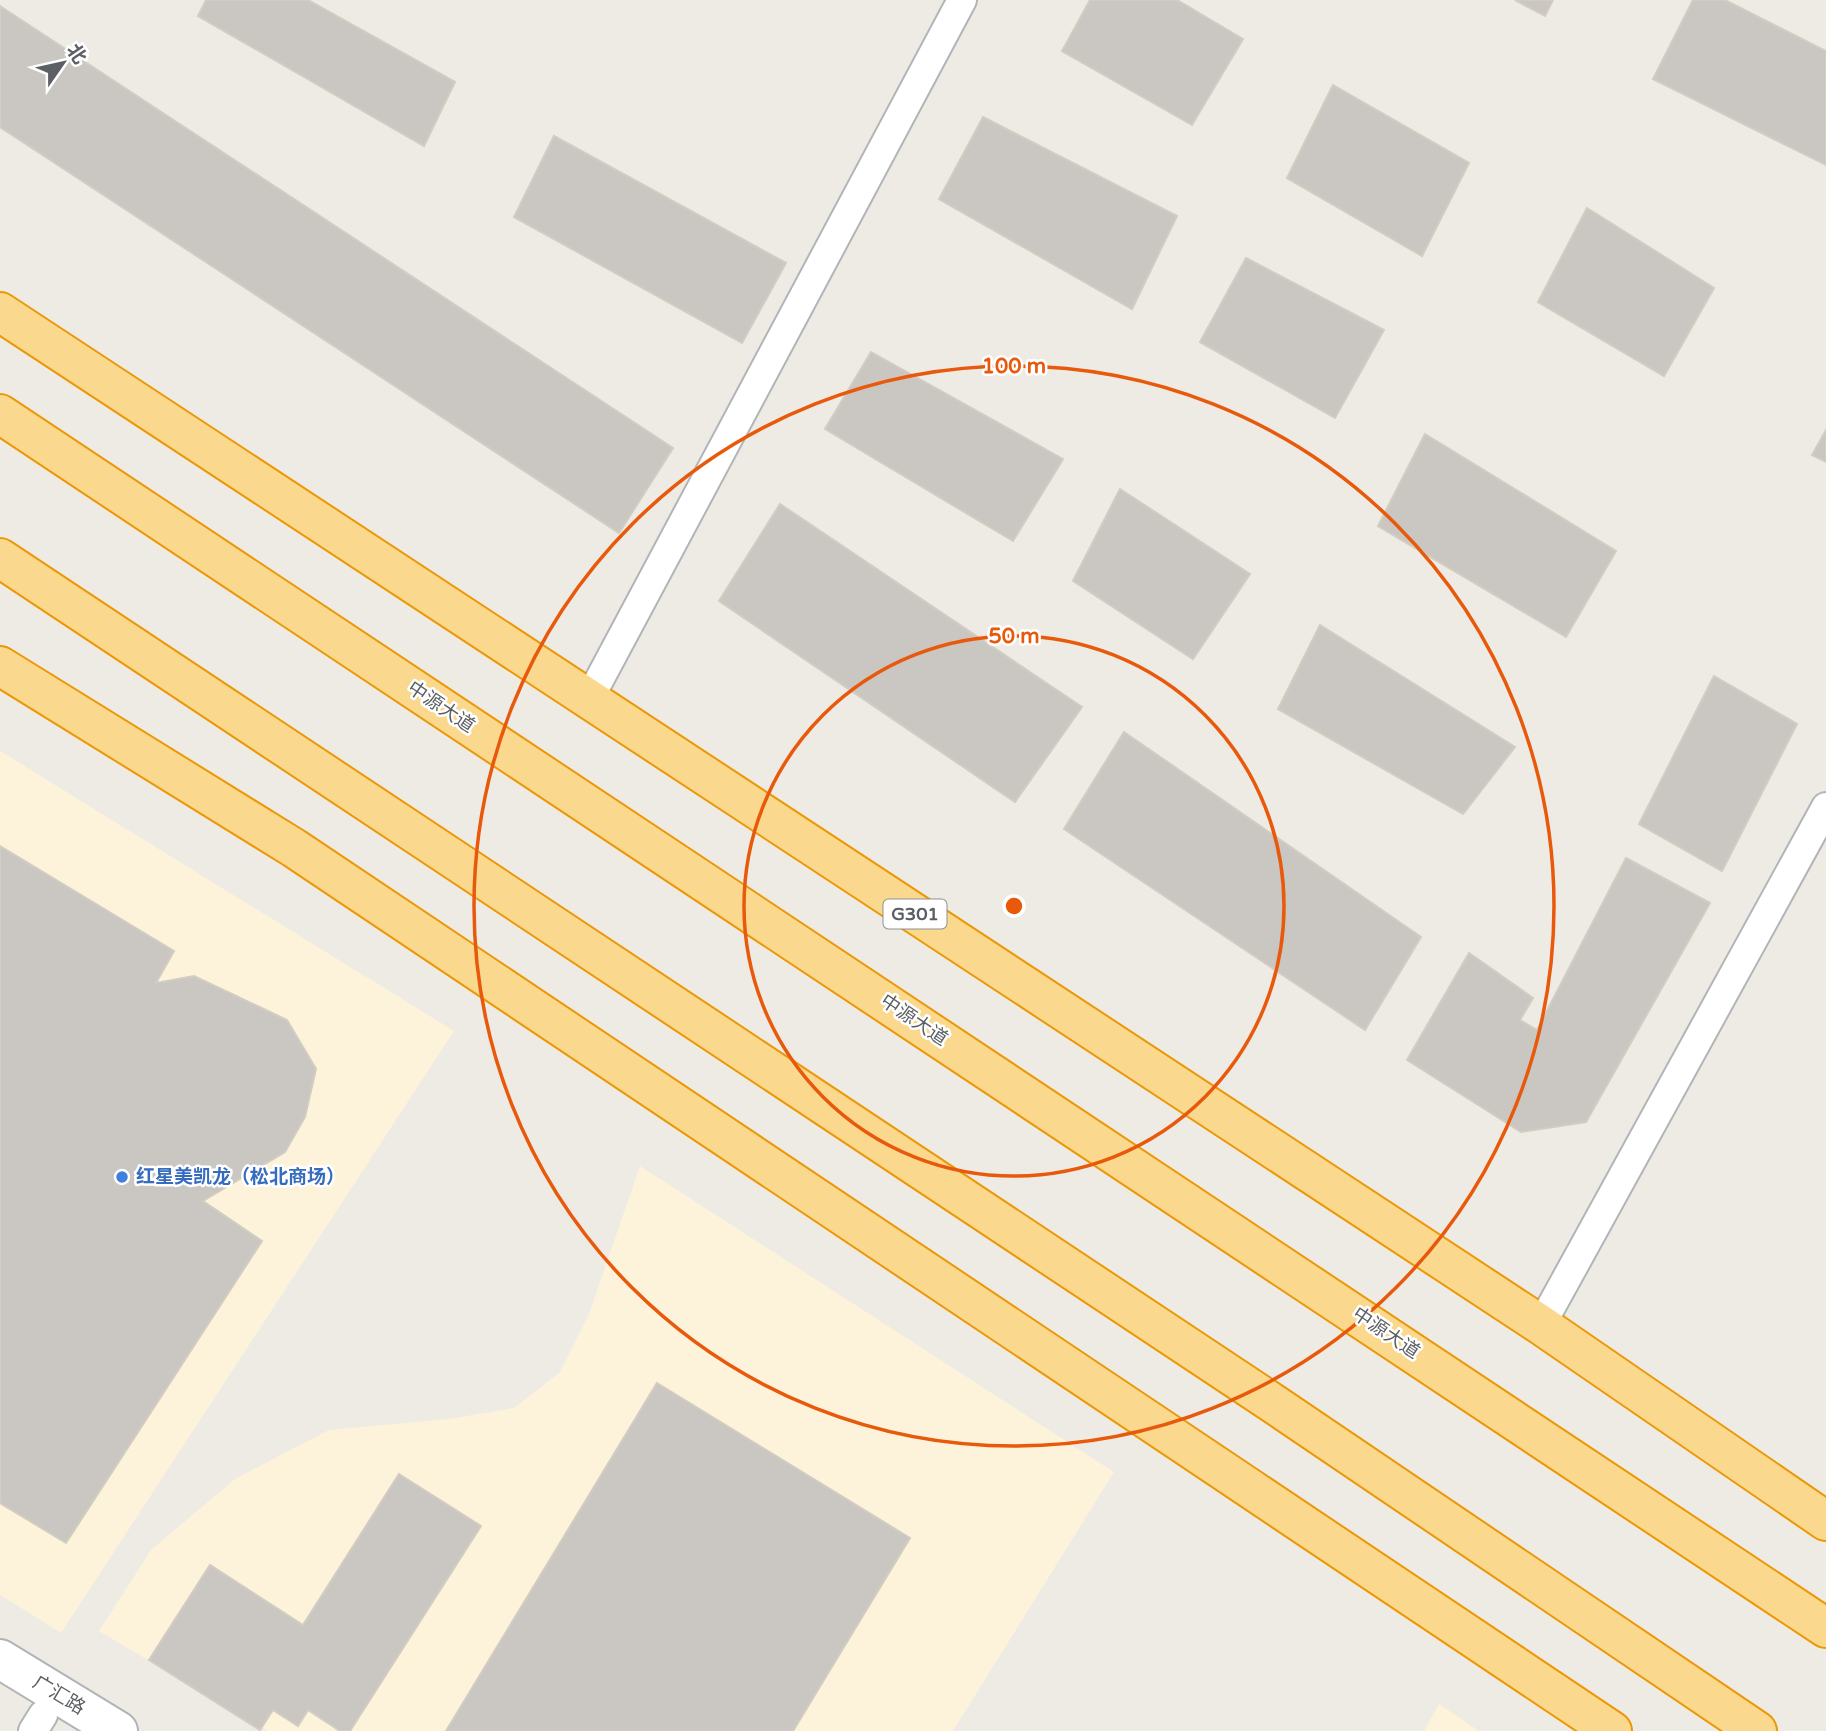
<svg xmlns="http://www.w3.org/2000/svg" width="1826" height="1731" font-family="'Varela Round','Noto Sans SC',sans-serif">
	<rect width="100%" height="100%" fill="#eeebe4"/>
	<g fill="#fdf3da">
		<path d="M0 751 454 1031 61 1633 0 1595Z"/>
		<path d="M640 1166 1114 1472 953 1731H268L99 1631 151 1550 235 1479 329 1430 449 1419 514 1408 560 1372 589 1314Z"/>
		<path d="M1439 1704 1479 1731H1424Z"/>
	</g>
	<g fill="#cac6c1" stroke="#d2ccc2" stroke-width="2">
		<path d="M206 0H308L455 82 424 146 198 16Z"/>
		<path d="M1090 0H1177L1243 39 1192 125 1062 51Z"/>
		<path d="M1515 0H1553L1545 16Z"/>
		<path d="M1693 0H1725L1826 51V165L1653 79Z"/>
		<path d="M0 6 673 448 619 533 0 127Z"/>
		<path d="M1333 85 1469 163 1422 256 1287 178Z"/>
		<path d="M983 117 1177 216 1132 309 939 199Z"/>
		<path d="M554 136 786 263 742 343 514 217Z"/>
		<path d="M1587 208 1714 288 1664 376 1538 302Z"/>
		<path d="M1246 258 1384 330 1335 418 1200 342Z"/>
		<path d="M871 352 1063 459 1013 541 825 429Z"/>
		<path d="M1826 430V462L1812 455Z"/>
		<path d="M1425 434 1616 551 1566 637 1378 526Z"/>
		<path d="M1120 489 1250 574 1193 659 1073 581Z"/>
		<path d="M780 504 1082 707 1015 802 719 601Z"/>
		<path d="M1320 625 1515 747 1463 814 1278 709Z"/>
		<path d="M1714 676 1797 724 1722 871 1639 824Z"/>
		<path d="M1124 732 1421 937 1365 1030 1064 829Z"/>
		<path d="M0 846 174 951 156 983 194 976 287 1020 316 1069 305 1117 285 1152 203 1201 262 1241 66 1543 0 1503Z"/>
		<path d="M1626 858 1710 903 1586 1122 1521 1132 1407 1060 1469 953 1533 998 1520 1020 1537 1030Z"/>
		<path d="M657 1383 910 1538 793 1731H446Z"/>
		<path d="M399 1474 481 1526 350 1731H340L308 1710 298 1726 273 1710 260 1730 149 1660 210 1565 303 1625Z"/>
	</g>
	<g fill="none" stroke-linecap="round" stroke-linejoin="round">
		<defs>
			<g id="street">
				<path d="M589 699 962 0"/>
				<path d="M1541 1325 1826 807"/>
				<path d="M33 1731 43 1715"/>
			</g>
			<path id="secondary" d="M0 1659 118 1731"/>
			<g id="highway">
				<path d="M0 312 1541 1325 1826 1521"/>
				<path d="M0 414 1826 1628"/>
				<path d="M0 558 1274 1404 1757 1731"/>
				<path d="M0 666 294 848 1612 1731"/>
			</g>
		</defs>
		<use href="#street" stroke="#b1b5b8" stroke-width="32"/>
		<use href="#secondary" stroke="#b0b4b8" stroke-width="42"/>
		<use href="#highway" stroke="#ec9706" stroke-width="42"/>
		<use href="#street" stroke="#fff" stroke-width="28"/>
		<use href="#secondary" stroke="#fff" stroke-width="38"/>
		<use href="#highway" stroke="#fad98e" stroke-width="38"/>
	</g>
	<g fill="none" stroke="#e8590c" stroke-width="3.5">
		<circle cx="1014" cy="906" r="270"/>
		<circle cx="1014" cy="906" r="540"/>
	</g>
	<circle fill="#3f7fe0" stroke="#fff" stroke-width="2.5" cx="122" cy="1177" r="7"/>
	<g text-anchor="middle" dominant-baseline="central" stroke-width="5" stroke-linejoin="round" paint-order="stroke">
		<rect fill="#fff" stroke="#8d9092" stroke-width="2" x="883.5" y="899.5" width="63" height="29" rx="5"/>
		<g font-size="18" font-weight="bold" fill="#5c6064">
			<text x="915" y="914">G301</text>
		</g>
		<g font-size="19" fill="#5c6064" stroke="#fff">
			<text transform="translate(441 707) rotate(34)">中源大道</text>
			<text transform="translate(914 1020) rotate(34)">中源大道</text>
			<text transform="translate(1386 1333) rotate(34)">中源大道</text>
			<text transform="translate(59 1695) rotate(31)">广汇路</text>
		</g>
		<g font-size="19" font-weight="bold" fill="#366cbe" stroke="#fff" text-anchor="start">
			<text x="136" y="1177">红星美凯龙（松北商场）</text>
		</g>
	</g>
	<circle cx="1014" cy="906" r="10" fill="#e8590c" stroke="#fff" stroke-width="3.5"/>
	<g font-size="21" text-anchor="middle" font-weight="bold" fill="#e8590c" stroke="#fff" stroke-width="5" stroke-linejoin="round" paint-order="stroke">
		<text x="1014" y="373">100 m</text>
		<text x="1014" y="643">50 m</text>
	</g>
	<g transform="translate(63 63) rotate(56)" stroke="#ffffff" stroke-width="5" paint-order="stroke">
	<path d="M0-5L12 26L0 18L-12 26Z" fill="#5c6064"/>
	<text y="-10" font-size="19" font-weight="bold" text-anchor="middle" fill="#5c6064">北</text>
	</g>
</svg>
